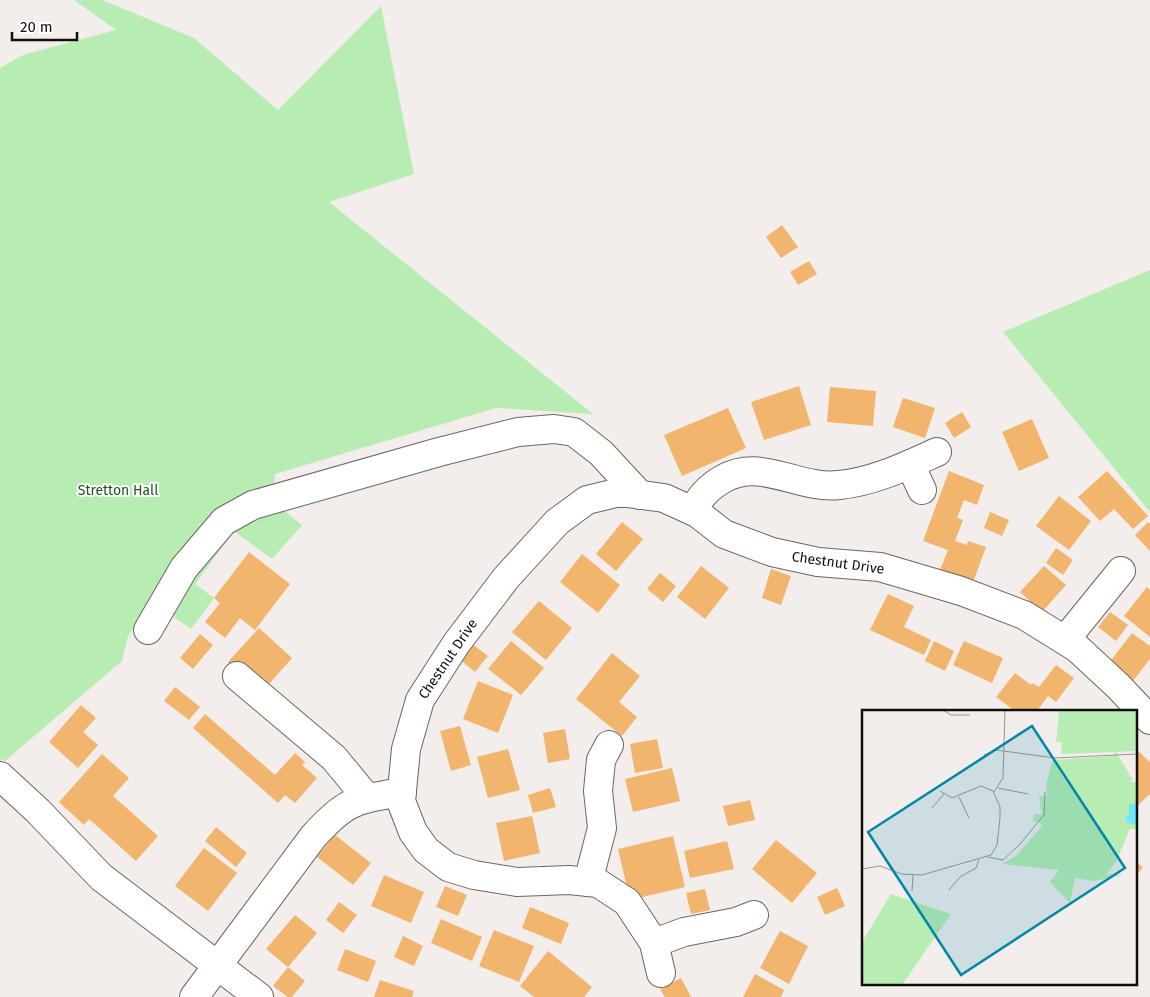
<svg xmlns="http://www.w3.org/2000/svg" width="1150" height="997" font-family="'Fira Sans',sans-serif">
	<rect width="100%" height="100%" fill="#f3edeb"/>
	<g fill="#b7edb3">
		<path d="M74 0H102L194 38 278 110 381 6 414 174 329 202 593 414 496 408 275 474 272 501 302 525 272 559 234 531 195 584 214 598 191 629 152 602 128 636 122 661 5 761 3 759 0 762V68L23 55 116 30Z"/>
		<path d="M1150 270V512L1003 332Z"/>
	</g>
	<g fill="#f1b56e">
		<path d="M782 225 798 247 781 258 766 237Z"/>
		<path d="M809 261 817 274 798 285 790 272Z"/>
		<path d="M799 386 811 425 764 440 751 402Z"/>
		<path d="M830 387 876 391 873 426 827 422Z"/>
		<path d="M903 398 935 408 925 438 893 427Z"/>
		<path d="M728 408 746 448 682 476 664 435Z"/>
		<path d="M962 412 971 427 954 438 945 423Z"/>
		<path d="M1032 419 1049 458 1019 471 1002 432Z"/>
		<path d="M949 471 984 485 977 505 964 500 957 518 963 520 955 541 967 545 968 541 986 547 973 582 940 570 948 550 923 541Z"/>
		<path d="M1107 471 1148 516 1133 529 1114 509 1100 521 1078 497Z"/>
		<path d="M1059 496 1091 521 1069 550 1036 526Z"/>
		<path d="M990 512 1009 520 1002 536 984 528Z"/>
		<path d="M622 522 643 539 616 571 596 554Z"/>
		<path d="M1148 522 1150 524V551L1135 535Z"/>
		<path d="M1056 548 1073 560 1063 575 1046 563Z"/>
		<path d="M249 552 290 584 255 630 240 618 225 638 205 622 220 603 214 598Z"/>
		<path d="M582 554 620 585 598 613 560 582Z"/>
		<path d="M701 566 729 588 705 619 677 597Z"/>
		<path d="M1044 566 1066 585 1042 612 1020 592Z"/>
		<path d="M771 569 791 576 781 605 762 598Z"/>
		<path d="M660 573 676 586 663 602 647 589Z"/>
		<path d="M1147 587 1150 590V637L1124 616Z"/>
		<path d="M888 594 914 606 904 627 931 640 924 655 870 630Z"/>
		<path d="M539 601 572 628 546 660 512 632Z"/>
		<path d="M1110 612 1128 625 1116 641 1098 627Z"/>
		<path d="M259 628 292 658 262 692 228 662Z"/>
		<path d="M1132 633 1150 646V659L1133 681 1109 663Z"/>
		<path d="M200 634 213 645 193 669 180 658Z"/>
		<path d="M511 641 544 668 521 695 488 669Z"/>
		<path d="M934 641 954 651 945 671 925 661Z"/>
		<path d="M964 641 1003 658 992 683 953 665Z"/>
		<path d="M471 643 488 656 475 672 458 658Z"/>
		<path d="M612 653 640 676 619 702 637 717 622 736 576 699Z"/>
		<path d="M1056 665 1074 678 1056 702 1048 696 1037 711H1015L996 697 1015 673 1031 685 1032 683 1039 687Z"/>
		<path d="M478 681 513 695 498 733 463 719Z"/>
		<path d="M175 687 200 707 189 720 164 701Z"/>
		<path d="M81 705 96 718 83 732 98 745 78 768 49 742Z"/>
		<path d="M205 714 275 775 295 753 305 762 302 765 317 778 295 803 285 795 278 803 193 728Z"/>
		<path d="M460 726 471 765 451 771 440 731Z"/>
		<path d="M565 729 570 759 548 763 543 733Z"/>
		<path d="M657 739 663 768 635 773 630 744Z"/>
		<path d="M508 749 520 790 488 798 477 757Z"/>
		<path d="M1136 749 1150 762V794L1136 807Z"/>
		<path d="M102 754 129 778 113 796 158 836 136 861 89 819 84 825 59 802Z"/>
		<path d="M672 768 680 801 633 812 625 779Z"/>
		<path d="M550 788 556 807 533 813 528 795Z"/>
		<path d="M750 800 755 820 728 826 723 806Z"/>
		<path d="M532 816 540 853 504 861 496 823Z"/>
		<path d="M216 827 247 853 236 867 205 841Z"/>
		<path d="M335 835 371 863 353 885 317 857Z"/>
		<path d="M673 836 685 887 630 900 618 849Z"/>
		<path d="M776 840 817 873 792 903 752 869Z"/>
		<path d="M727 841 734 869 690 878 684 851Z"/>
		<path d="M204 848 237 873 208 911 175 886Z"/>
		<path d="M1136 862 1143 867 1136 876Z"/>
		<path d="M384 875 424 892 411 923 371 906Z"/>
		<path d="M445 886 467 895 458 916 436 907Z"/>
		<path d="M837 888 845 906 825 915 817 897Z"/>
		<path d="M705 889 710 910 691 914 686 893Z"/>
		<path d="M339 902 357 915 343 933 326 920Z"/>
		<path d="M530 907 569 923 561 944 522 928Z"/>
		<path d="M295 915 317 933 288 967 266 949Z"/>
		<path d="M441 919 482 937 472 961 431 943Z"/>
		<path d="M494 930 534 946 519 982 479 966Z"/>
		<path d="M780 931 808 946 789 984 760 968Z"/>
		<path d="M403 936 423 946 414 966 394 957Z"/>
		<path d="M345 949 376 961 368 982 337 970Z"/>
		<path d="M548 951 592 987 584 997H534L520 986Z"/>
		<path d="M288 967 305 981 292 997H288L273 986Z"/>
		<path d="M755 974 784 990 781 997H743Z"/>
		<path d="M681 978 691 997H665L660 989Z"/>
		<path d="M380 980 414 991 412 997H374Z"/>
	</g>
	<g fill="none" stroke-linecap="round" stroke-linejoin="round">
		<defs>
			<g id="minor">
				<path d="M910 464 922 490"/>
				<path d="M693 511C700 496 709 487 723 479 762 457 799 490 839 485 873 482 906 466 937 452"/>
				<path d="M148 630 184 568 224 521 253 505 439 452 518 432 554 429 574 432 601 453 640 495"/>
				<path d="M1065 640 1121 571"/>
				<path d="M237 676 334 758 367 798"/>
				<path d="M0 776 38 811 101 877 259 997"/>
				<path d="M588 882 602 828 598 791 601 760 609 745"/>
				<path d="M654 943 684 932 736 922 754 915"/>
				<path d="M661 973 654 943 627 902 598 883 569 880 517 882 474 875 448 867 426 850 413 832 401 801 406 749 420 700 456 644 506 578 557 522 587 500 620 492 664 498 697 513 724 534 772 552 818 562 880 567 961 591 1024 615 1077 648 1118 686 1150 720"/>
				<path d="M194 997 313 837C346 800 355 800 402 792"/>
			</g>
		</defs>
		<use href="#minor" stroke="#6b6664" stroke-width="30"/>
		<use href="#minor" stroke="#fff" stroke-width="28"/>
	</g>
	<g text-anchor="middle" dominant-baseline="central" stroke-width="4" stroke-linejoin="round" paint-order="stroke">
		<g font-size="14" fill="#195819" stroke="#fff">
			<text x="118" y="490">Stretton Hall</text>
		</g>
		<g font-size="14" fill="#110f0e" stroke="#fff">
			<text transform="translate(838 563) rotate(8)">Chestnut Drive</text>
			<text transform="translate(448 659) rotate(-56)">Chestnut Drive</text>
		</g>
	</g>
	<g transform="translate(862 710)">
		<rect width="275" height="275" fill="#f3edeb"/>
		<path d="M197 0H275V41L254 42 271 70 265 71 274 72 275 119H268L254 152 244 164 262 165 232 171 213 168 208 193 188 172 197 160 140 154 154 146 180 116 177 112 171 111 172 104H180L177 86H185L184 75 191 50 251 46 253 42 199 44 200 32H194ZM29 184 89 204 40 275H0V232Z" fill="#b7edb3"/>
		<path d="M275 93V115L264 112V106H267V95Z" fill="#6de8fc"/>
		<path fill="none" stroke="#999493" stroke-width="1" d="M81 0 89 5H108M122 45 134 40 193 48 275 44M136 78 166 84M132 82 141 68 143 0M97 87 107 108M70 98 82 84M126 147 141 150 158 134 182 105 183 82M0 159 18 156 40 164 60 165 129 145 135 135 138 108V97L131 81 119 76 90 88 78 81M87 180 98 167 114 158 117 149M50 181 51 165"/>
		<path fill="#0087a8" fill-opacity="0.15" stroke="#0087a8" stroke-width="2.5" d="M170 16 263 158 99 265 6 122Z"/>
		<rect width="275" height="275" fill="none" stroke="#110f0e" stroke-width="2.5"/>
	</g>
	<path d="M12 32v8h65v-8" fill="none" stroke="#110f0e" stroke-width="2.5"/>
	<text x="20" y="32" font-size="15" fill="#110f0e" stroke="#ffffff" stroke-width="4" paint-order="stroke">20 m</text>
</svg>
